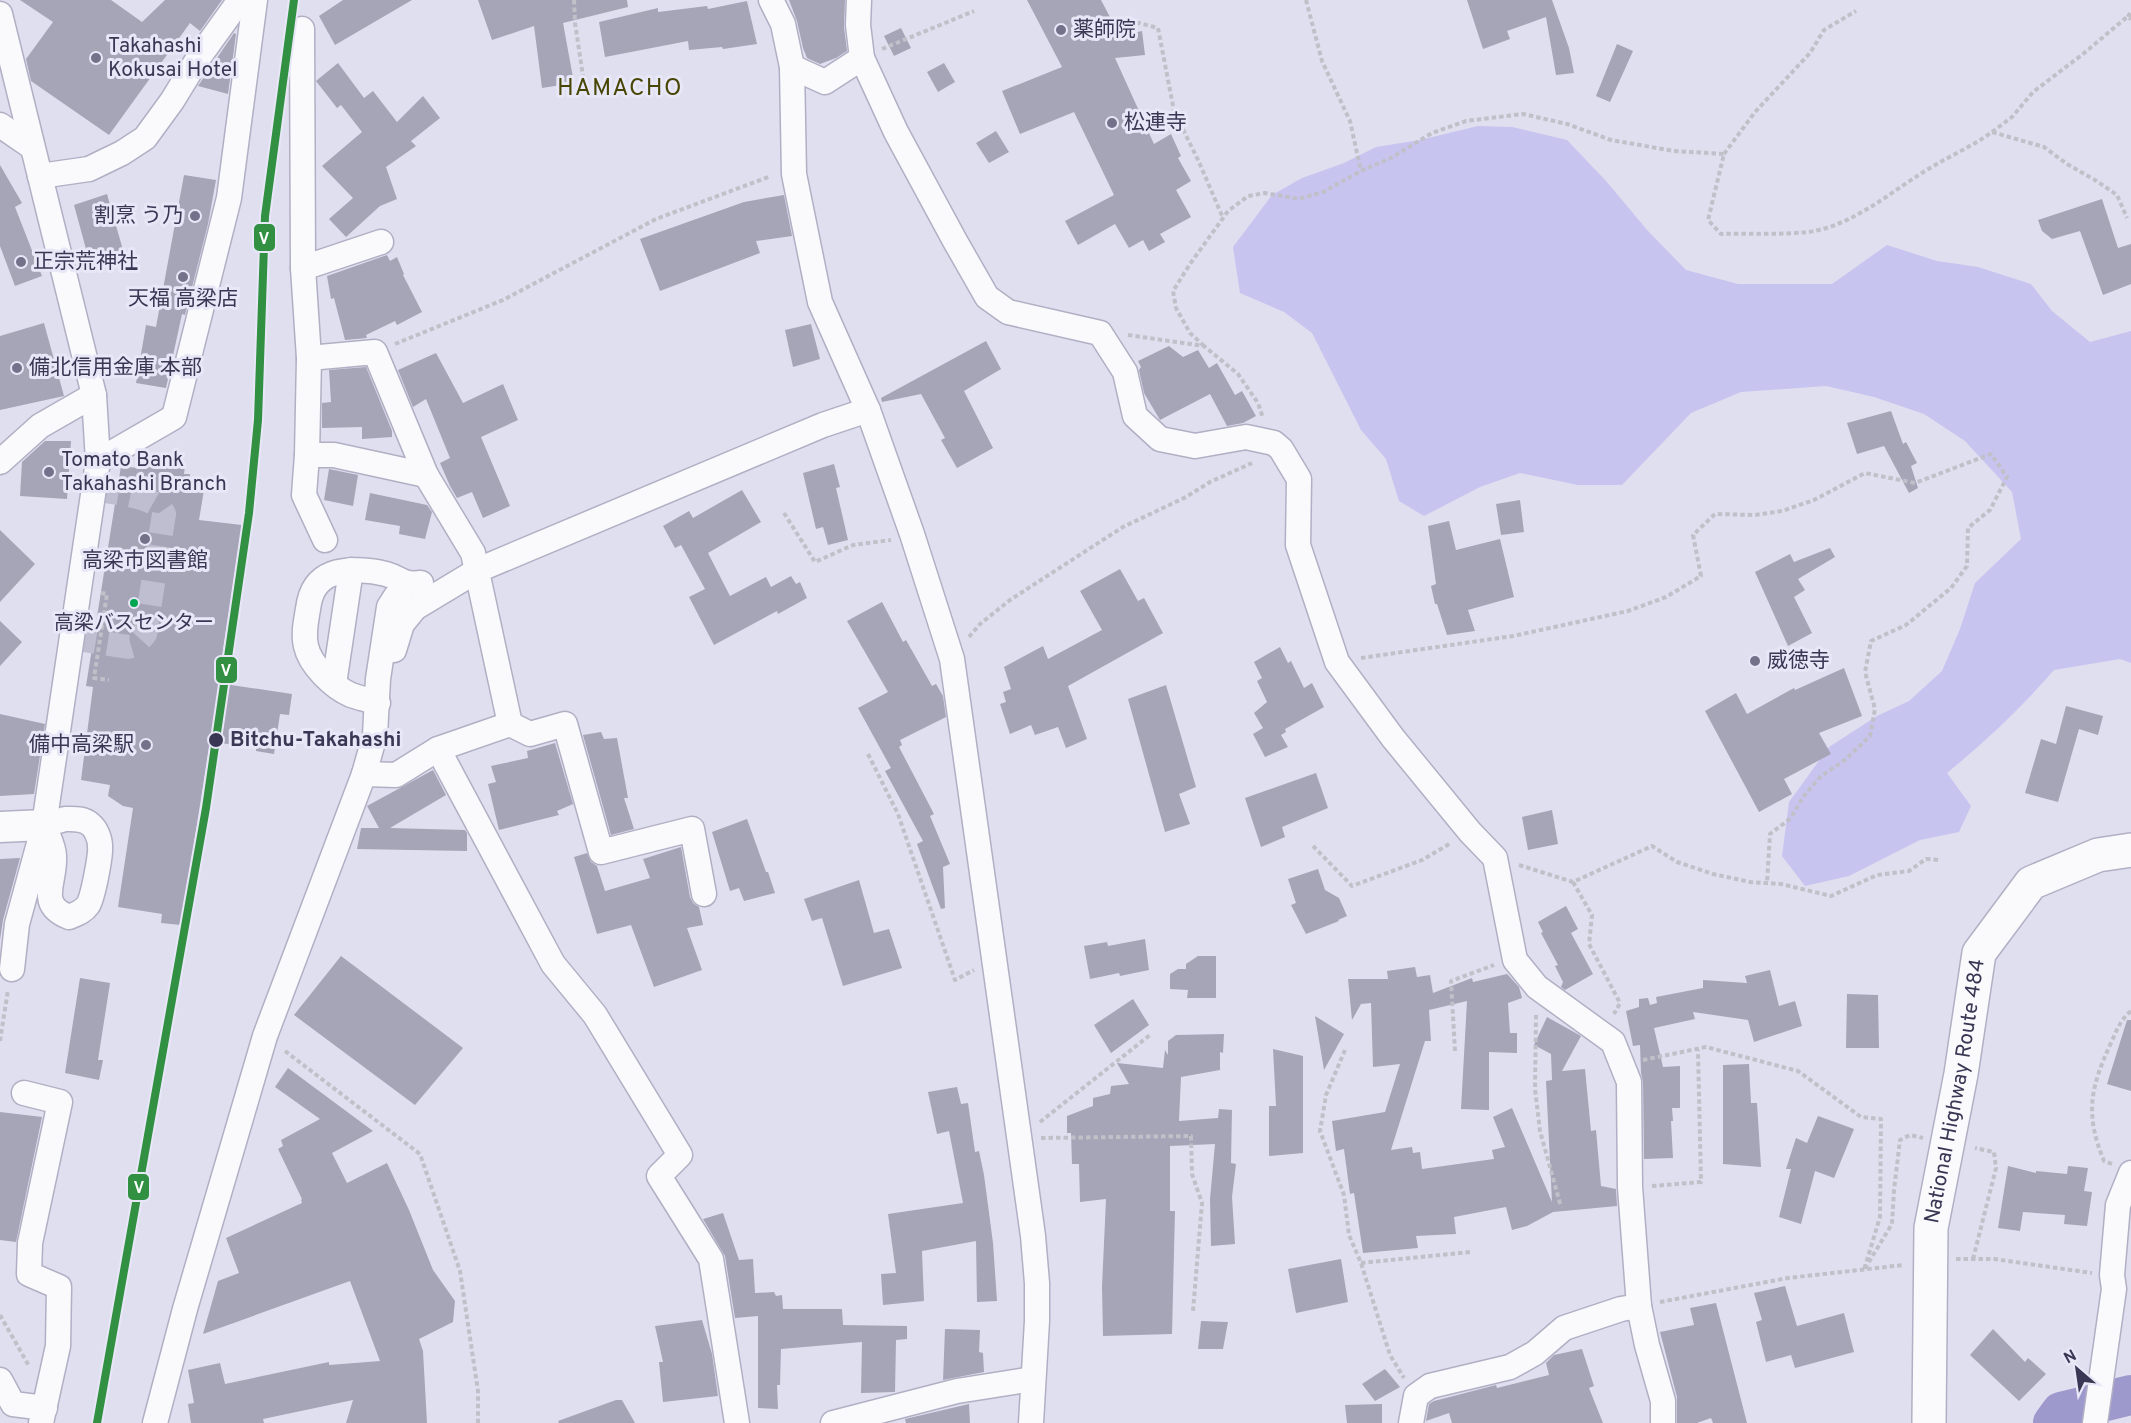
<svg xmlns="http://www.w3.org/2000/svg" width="2131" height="1423" font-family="Overpass,'Noto Sans JP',sans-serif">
	<rect width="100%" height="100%" fill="#e0dfef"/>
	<path fill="#c7c4f0" d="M1478 126 1512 127 1567 140 1606 181 1648 231 1686 270 1738 284H1832L1887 245 1937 261 1978 267 2031 284 2052 311 2090 342 2131 331V663L2120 659 2054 670C2021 708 1986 741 1947 773L1971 806 1959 832 1920 840 1849 876 1805 886 1782 856 1789 802 1829 747 1877 716 1909 701 1942 671 1960 629 1975 583 2021 539 2012 492 1965 441 1924 414 1874 397 1826 386 1741 392 1691 413 1622 485H1578L1520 473 1480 487 1424 516 1399 501 1386 459 1361 430 1312 333 1284 312 1240 293 1233 247 1272 195 1302 178 1344 163 1376 147 1420 140Z"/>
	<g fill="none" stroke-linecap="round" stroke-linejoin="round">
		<path stroke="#9e99cd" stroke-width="40" d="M2053 1423 2061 1412 2131 1395"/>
	</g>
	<g fill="#a6a4b7">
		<path d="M20 0H111L142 22 165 0H222L200 31 190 23 109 135 31 81 26 59 53 22Z"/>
		<path d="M343 0H412L335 45 319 16Z"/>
		<path d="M478 0H627L628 7 563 23 574 83 542 88 534 26 492 40Z"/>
		<path d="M789 0H845L844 27 847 51 836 58 820 64 807 58 803 48 797 21Z"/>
		<path d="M1027 0H1101L1120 36 1142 31 1145 55 1115 58 1154 144 1171 134 1181 156 1178 158 1191 181 1176 190 1191 217 1160 234 1165 242 1149 251 1143 240 1129 248 1115 224 1078 245 1065 221 1114 195 1074 112 1020 134 1002 91 1062 67Z"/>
		<path d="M1467 0H1552L1569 48 1574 73 1556 75 1546 17 1507 31 1510 39 1483 49Z"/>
		<path d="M747 1 757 44 723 49 722 47 689 50 688 41 605 57 599 22 658 8V12L707 6 708 9Z"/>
		<path d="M901 28 911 48 894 56 884 36Z"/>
		<path d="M234 33 236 34 228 94 198 86Z"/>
		<path d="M1617 44 1633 51 1610 102 1596 96Z"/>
		<path d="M338 63 364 98 373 91 397 122 423 96 440 118 411 141 416 146 386 167 397 199 380 206 346 237 329 219 353 198 322 166 362 132 341 105 337 108 316 81Z"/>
		<path d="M944 63 955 82 938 92 927 72Z"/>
		<path d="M996 131 1009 152 989 163 976 143Z"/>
		<path d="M0 165 22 203 15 207 42 276 15 286 0 246Z"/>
		<path d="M184 175 216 180 208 224 185 315 182 314 166 388 136 383 146 325 156 327Z"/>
		<path d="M107 194 123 250 89 260 74 205Z"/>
		<path d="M784 195 792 236 756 241 760 253 660 291 640 239 744 202Z"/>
		<path d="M2102 199 2118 248 2131 244V284L2103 295 2080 231 2052 239 2042 231 2038 220Z"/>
		<path d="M387 255 390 261 397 257 404 274 403 275 422 312 397 325 395 321 366 335 367 338 345 340 334 298 331 299 327 276Z"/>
		<path d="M44 323 64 396 0 410V336Z"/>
		<path d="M811 324 820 359 793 367 785 330Z"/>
		<path d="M986 341 1001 369 964 391 993 448 957 468 941 440 945 438 921 394 882 402 881 398Z"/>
		<path d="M1169 346 1183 357 1198 350 1209 368 1217 363 1235 395 1242 391 1256 416 1243 423 1227 426 1210 394 1160 420 1144 393 1139 370 1141 367 1138 361Z"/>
		<path d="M436 353 463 403 503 384 518 420 481 437 510 506 483 518 472 492 457 498 450 486 440 463 450 458 426 399 413 407 398 370Z"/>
		<path d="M366 367 392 431V437L362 439V427L322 428V403L331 402 329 370Z"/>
		<path d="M1891 411 1903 444 1906 442 1917 463 1911 466 1918 488 1909 493 1884 446 1857 454 1847 423Z"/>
		<path d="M45 441H71L67 499 20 496 22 462Z"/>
		<path d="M148 460 185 466 184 474H190L189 482 205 484 199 520 242 525 218 683 292 694 289 715 280 714 274 754 256 751V747L210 742 181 925 161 923 162 914 118 907 133 808 123 806 108 796 110 785 81 780 93 687 86 686 121 466 146 469Z"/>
		<path d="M834 464 840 487 836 488 848 540 828 545 823 527 816 529 803 473Z"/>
		<path d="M329 469 358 475 353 506 324 500Z"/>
		<path d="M742 490 761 522 708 553 730 596 766 577 771 587 791 576 796 584 800 582 807 598 778 614 777 611 714 645 689 597 705 589 681 545 675 548 663 526 689 511 693 518Z"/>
		<path d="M370 493 427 505 432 512 425 539 399 534 400 526 365 520Z"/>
		<path d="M1520 500 1524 532 1501 535 1496 504Z"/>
		<path d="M1449 521 1456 550 1500 539 1514 597 1468 610 1475 631 1447 635 1437 604H1435L1431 586 1436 584 1428 526Z"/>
		<path d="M0 530 35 564 0 602Z"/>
		<path d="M1830 548 1835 557 1798 579 1805 590 1794 597 1812 633 1788 646 1755 572 1790 554 1794 562Z"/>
		<path d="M1120 569 1138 601 1144 598 1163 633 1068 686 1087 739 1066 748 1058 727 1035 735 1031 725 1010 734 1000 704 1006 702 1003 692 1011 689 1004 667 1043 646 1048 659 1102 630 1080 591Z"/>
		<path d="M882 602 903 642 906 640 932 686 936 684 943 696 946 717 900 740 902 745 899 747 934 814 930 816 950 864 943 867 945 908 941 909 917 844 923 841 885 771 891 768 858 708 888 692 847 621Z"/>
		<path d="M0 621 22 642 0 666Z"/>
		<path d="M1280 647 1288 663 1291 661 1304 688 1312 683 1324 707 1285 729 1286 732 1281 735 1288 747 1265 757 1253 734 1263 728 1254 713 1267 702 1257 681 1262 678 1254 662Z"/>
		<path d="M1844 668 1862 716 1819 733 1831 754 1784 779 1792 794 1759 812 1705 711 1736 693 1747 714 1794 688 1795 690Z"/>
		<path d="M1166 685 1196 787 1179 794 1190 824 1165 832 1128 699Z"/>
		<path d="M2066 706 2103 716 2098 735 2079 729 2058 802 2025 793 2041 739 2056 744Z"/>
		<path d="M0 714 45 724 34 794 0 796Z"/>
		<path d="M601 732 604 739 617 738 628 798H624L634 829 611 835 583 735Z"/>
		<path d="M555 743 573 804 557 811 559 815 499 830 488 784 496 782 491 766 528 758 527 751Z"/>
		<path d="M433 770 446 795 390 828 465 830 467 833V851L357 849 361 828H379L367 806Z"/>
		<path d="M1316 773 1328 808 1282 827 1285 837 1261 847 1245 798Z"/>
		<path d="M1552 810 1558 844 1528 850 1522 817Z"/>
		<path d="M747 819 766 872H768L775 893 744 901 739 888 730 891 712 832Z"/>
		<path d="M681 847 690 897 693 903 699 907 703 925 687 928 702 970 654 987 631 925 597 934 574 857 587 853 591 862 597 866 605 891 650 878 643 859Z"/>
		<path d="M20 858 3 920 0 940V859Z"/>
		<path d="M1318 869 1325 890 1339 898 1347 916 1338 920 1339 921 1306 934 1291 905 1296 903 1288 879Z"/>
		<path d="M859 880 874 933 889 929 902 968 843 986 822 918 812 921 804 899Z"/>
		<path d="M1566 906 1578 929 1571 933 1593 974 1565 990 1561 987 1563 982 1555 966 1558 965 1541 933 1543 932 1538 922Z"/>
		<path d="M1145 939 1149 970 1120 976 1119 973 1090 979 1084 946 1107 942 1108 946Z"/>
		<path d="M341 956 463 1048 415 1105 294 1015Z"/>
		<path d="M1198 956H1216V998H1187L1188 990 1170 989V974L1178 969H1186V964Z"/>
		<path d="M1415 967 1417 977 1430 975 1433 993 1472 978 1473 982 1507 974 1509 976 1519 987 1522 998 1508 1003 1510 1033H1517V1053L1489 1052V1110L1461 1109 1467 1001 1429 1010 1431 1041H1425L1391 1150 1412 1147 1413 1153 1420 1152 1422 1169 1494 1159 1492 1150 1505 1147 1493 1117 1512 1108 1552 1202 1546 1081 1552 1080 1551 1054 1534 1045 1547 1017 1581 1036 1562 1071 1585 1069 1591 1131 1596 1130 1601 1186 1616 1189 1617 1206 1553 1212 1527 1226 1512 1230 1506 1207 1454 1217 1456 1234 1416 1236 1418 1248 1363 1253 1354 1193 1350 1194 1344 1149 1336 1151 1332 1121 1385 1112 1400 1064 1373 1067 1371 1003 1361 1004 1352 1020 1348 979H1388L1387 971Z"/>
		<path d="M1770 970 1779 1006 1795 1001 1802 1026 1754 1042 1748 1020 1693 1012 1695 1019 1654 1028 1663 1067 1680 1066V1108H1672L1673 1121H1671L1673 1158 1644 1159 1643 1082 1641 1073 1640 1045 1633 1046 1626 1011 1639 1007V999L1648 998 1650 1005 1657 1003 1656 997 1703 988V980L1747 983 1745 976Z"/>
		<path d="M80 978 110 983 98 1060H103L99 1080 65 1073Z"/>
		<path d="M1847 994 1878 995 1879 1048H1846Z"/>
		<path d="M1133 999 1149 1025 1111 1053 1094 1025Z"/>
		<path d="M1315 1016 1344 1034 1324 1070Z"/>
		<path d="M2127 1020H2131V1091L2107 1084Z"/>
		<path d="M1224 1034 1223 1053 1220 1052V1070L1181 1077 1179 1121 1218 1118 1219 1109 1232 1110 1231 1163 1236 1164 1232 1197 1235 1244 1211 1246 1210 1199 1215 1144 1170 1146V1211H1175L1172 1334 1103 1336 1102 1287 1106 1199 1080 1202 1079 1164H1072L1071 1133H1067V1116L1093 1106V1098L1110 1094 1111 1086 1129 1084 1117 1063 1163 1068 1165 1050 1168 1055V1041L1176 1035Z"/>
		<path d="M1273 1049 1303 1056V1153L1269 1156V1106H1276Z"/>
		<path d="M1749 1064 1751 1103H1757L1761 1167 1723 1164V1065Z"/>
		<path d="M288 1068 373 1131 332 1153 347 1183 387 1163 409 1210 433 1270 455 1301 453 1322 419 1339 423 1351 427 1423H346L353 1400 263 1419 264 1423H191L188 1404 194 1403 188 1370 220 1363 225 1384 329 1362V1365L380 1361 350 1281 203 1334 218 1281 239 1273 226 1238 302 1203 301 1200 302 1199 278 1149 283 1146 281 1140 320 1119 275 1087Z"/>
		<path d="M957 1087 961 1104 968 1103 975 1152 979 1151 984 1175 993 1243 997 1301 977 1302 976 1241 922 1251 924 1301 883 1305 881 1274 896 1273 888 1214 963 1203 949 1131 937 1134 928 1092Z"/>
		<path d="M0 1112 42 1117 16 1242 0 1240Z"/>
		<path d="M1818 1116 1854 1129 1834 1178 1815 1171 1801 1224 1779 1217 1791 1169H1786L1796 1138 1807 1143Z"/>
		<path d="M2008 1166 2036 1173V1171L2067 1174 2068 1166 2088 1168 2084 1191 2092 1192 2087 1226 2064 1224 2065 1215 2023 1212 2020 1231 1998 1228Z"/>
		<path d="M723 1213 739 1260 753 1259 755 1293 774 1292 776 1296 782 1295 783 1309H842L843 1325 907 1326V1339L896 1340 895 1392 861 1393 862 1342 781 1349 780 1385H777L778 1409 758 1408V1316L735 1318 725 1256 703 1219Z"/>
		<path d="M1341 1259 1348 1302 1296 1313 1288 1269Z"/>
		<path d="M1785 1286 1797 1326 1844 1313 1854 1352 1795 1368 1791 1355 1766 1362 1756 1322 1762 1320 1754 1293Z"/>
		<path d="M1716 1303 1747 1423H1713L1711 1418 1697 1423H1677V1397L1660 1332 1694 1325 1690 1308Z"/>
		<path d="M702 1320 712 1354 718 1396 663 1402 659 1362H663L655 1326Z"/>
		<path d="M1201 1321 1228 1322 1223 1349H1198Z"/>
		<path d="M945 1329 980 1330 979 1352 983 1353 984 1372 943 1380Z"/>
		<path d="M1993 1329 2025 1362 2028 1358 2046 1374 2019 1401 1970 1355Z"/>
		<path d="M1582 1349 1594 1386 1589 1388 1603 1423H1452L1449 1413 1426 1421 1429 1404 1434 1401 1496 1385 1497 1388 1549 1375 1546 1363 1554 1355Z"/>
		<path d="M1385 1369 1400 1387 1375 1401 1362 1384Z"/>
		<path d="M616 1400H622L635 1423H559L558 1421Z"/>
		<path d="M969 1404 970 1423H906L905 1419Z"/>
		<path d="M1382 1404V1423H1347L1345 1405Z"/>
	</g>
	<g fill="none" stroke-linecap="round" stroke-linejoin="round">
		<path stroke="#bfbdd0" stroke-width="24" stroke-dasharray="24 12" stroke-linecap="butt" d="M72 638 128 647 135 645 145 634 164 514C156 495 113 493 94 489"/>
		<defs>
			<g id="minor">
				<path d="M771 0 783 24 792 67 794 174 820 302 868 410 912 534 952 659 1033 1236 1037 1283V1321L1031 1423"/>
				<path d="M859 0 858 25 862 58"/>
				<path d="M0 14 94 395 98 461 44 825 17 924 12 969"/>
				<path d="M302 29 303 268"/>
				<path d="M792 67 825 82 862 58 896 132 955 241 987 297 1008 312 1100 333 1125 372 1135 416 1160 439 1195 446 1246 437 1274 443 1281 449 1299 479 1298 545 1337 662 1393 738 1470 832 1495 858 1515 960 1537 987 1613 1042 1629 1082 1630 1187 1639 1306 1647 1345 1663 1401V1423"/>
				<path d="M0 125 32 147"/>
				<path d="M40 176 89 169 122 153 145 138 172 101 199 57 240 0"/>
				<path d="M309 358 375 352 426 475 473 553 510 724"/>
				<path d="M307 455H334L426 475"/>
				<path d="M98 461 174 417 229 198 255 0"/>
				<path d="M0 462 40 426 94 395"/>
				<path d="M325 540 304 495 307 455 309 358 303 268 381 242"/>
				<path d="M394 650 402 624 415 608 478 570 823 425 868 410"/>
				<path d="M334 684 351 570"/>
				<path d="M378 703C369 700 360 698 351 695 333 687 310 665 306 646 303 634 306 621 308 609 310 593 316 580 332 574 347 568 371 570 386 574 403 579 400 585 421 583"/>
				<path d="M364 774 396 775 438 749"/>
				<path d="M65 819C74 819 84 818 91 825 96 829 100 839 100 846 101 855 93 897 88 905 83 912 76 914 69 917 36 904 56 882 54 856 54 846 47 834 44 825Z"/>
				<path d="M704 894 692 829 601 852 565 724 530 734 510 724 438 749 553 964 595 1015 680 1155 659 1176 711 1259 737 1423"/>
				<path d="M24 1093 60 1102 30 1243 29 1274 59 1287 58 1346 41 1423"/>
				<path d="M0 1380 13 1404 45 1408"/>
				<path d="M155 1423 185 1309 265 1036 364 774 375 735 378 679 389 607 396 596 407 584"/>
				<path d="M833 1423 957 1391 1033 1379"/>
				<path d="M1411 1423 1416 1396 1430 1386 1510 1367 1535 1353 1564 1328 1621 1309 1639 1306"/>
				<path d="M2095 1423 2114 1289 2112 1275 2118 1205 2131 1173"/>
			</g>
			<path id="major" d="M0 827 44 825"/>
			<g id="highway">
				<path id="s1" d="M1929 1423 1931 1228 1961 1074 1979 953 2031 883 2098 855 2131 850"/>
			</g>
		</defs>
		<use href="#minor" stroke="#b1afc4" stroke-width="27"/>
		<use href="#major" stroke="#b1afc4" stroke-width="33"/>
		<use href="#highway" stroke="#b1afc4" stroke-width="36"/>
		<g stroke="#c0c0c9" stroke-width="4" stroke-dasharray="4.5 3" stroke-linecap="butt">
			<path d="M574 0 575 23 585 89"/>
			<path d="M1306 0 1322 61 1350 121 1361 171"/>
			<path d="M2128 17 2131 11"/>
			<path d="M1114 27 1139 23 1158 28 1174 111 1199 162 1223 218"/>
			<path d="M882 49 974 11"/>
			<path d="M1992 132 2012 117 2033 92 2083 54 2127 17 2131 19"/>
			<path d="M1724 154 1755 112 1810 53 1824 30 1856 11"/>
			<path d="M1128 335 1204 346 1238 374 1258 403 1263 418"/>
			<path d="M395 344 503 300 656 219 771 176"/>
			<path d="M1204 346 1190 333 1176 308 1173 291 1190 264 1228 211 1248 196 1265 193 1299 199 1323 192 1361 171 1391 158 1432 133 1466 121 1523 114 1567 124 1611 140 1674 151 1724 154 1708 220 1721 234C1749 233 1781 235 1808 232 1852 226 1888 194 1925 171 1947 157 1970 148 1992 132L2044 147 2067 164 2095 180 2117 195 2127 218"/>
			<path d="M784 513 815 562 853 545 891 540"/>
			<path d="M101 593 107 594 94 678 109 680"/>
			<path d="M969 637 980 624 1010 600 1095 545 1123 527 1186 497 1210 482 1252 463"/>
			<path d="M1361 658 1513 636 1628 611 1666 597 1701 576 1693 535 1715 514 1755 515 1782 511 1814 500 1865 473 1915 483 1991 454 2007 477 1990 510 1968 528 1967 566 1951 588 1906 625 1871 641 1865 672 1875 709 1870 736 1845 760 1820 777 1803 797 1791 818 1770 834 1767 883"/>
			<path d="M868 754 898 814 955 980 974 970"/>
			<path d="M1313 846 1352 886 1422 860 1451 843"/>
			<path d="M1519 865 1573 882 1652 846 1677 862 1713 874 1750 882 1781 884 1831 896 1877 875 1909 871 1926 859 1939 860"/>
			<path d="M1573 882 1592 915 1589 944 1620 1003 1614 1014"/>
			<path d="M1536 1015 1535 1089 1540 1131 1561 1207"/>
			<path d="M0 1041 8 990"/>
			<path d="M1345 1050 1326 1095 1320 1131 1344 1195 1349 1235 1361 1263 1390 1355 1404 1378"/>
			<path d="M285 1051 420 1154 460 1271 478 1391V1423"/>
			<path d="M1455 1051 1451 981 1494 965"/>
			<path d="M1643 1060 1706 1047 1798 1071 1861 1117 1881 1119 1880 1217 1864 1270 1892 1224 1894 1190 1900 1140 1910 1135 1923 1138"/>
			<path d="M1040 1122 1150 1035"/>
			<path d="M1041 1138 1191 1136 1192 1174 1202 1203 1193 1311"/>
			<path d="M2112 1164 2104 1161C2085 1115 2090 1089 2110 1045 2116 1032 2120 1020 2131 1011"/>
			<path d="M1652 1186 1701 1182 1698 1050"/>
			<path d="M1956 1259H1994L2092 1273"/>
			<path d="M1973 1259 1996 1168 1994 1152 1975 1148"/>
			<path d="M1361 1263 1470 1252"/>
			<path d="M1660 1302 1788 1278 1904 1265"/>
			<path d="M0 1315 29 1366"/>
		</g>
		<use href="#minor" stroke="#fafafd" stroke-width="24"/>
		<use href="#major" stroke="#fafafd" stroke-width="30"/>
		<use href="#highway" stroke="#fafafd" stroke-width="33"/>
		<defs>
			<path id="rail-1" d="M97 1423 206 808 249 513 258 420 265 216 294 0"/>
		</defs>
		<use href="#rail-1" stroke="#e8e7f7" stroke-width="12"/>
		<use href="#rail-1" stroke="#319041" stroke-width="8"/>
	</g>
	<g fill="#74728b" stroke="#e8e7f7" stroke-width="2">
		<circle cx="1061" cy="30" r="6"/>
		<circle cx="96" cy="58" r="6"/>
		<circle cx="1112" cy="123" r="6"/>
		<circle cx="195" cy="216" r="6"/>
		<circle cx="21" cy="262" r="6"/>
		<circle cx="183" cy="277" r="6"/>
		<circle cx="17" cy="368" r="6"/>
		<circle cx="49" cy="472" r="6"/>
		<circle cx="145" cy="539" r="6"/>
		<circle cx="1755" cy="661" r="6"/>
		<circle cx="146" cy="745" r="6"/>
	</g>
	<circle fill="#00a651" stroke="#e8e7f7" stroke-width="2" cx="134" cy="603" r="5"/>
	<circle fill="#3a3755" stroke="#e8e7f7" stroke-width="2" cx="216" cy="740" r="8"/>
	<g text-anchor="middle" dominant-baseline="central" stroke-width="6" stroke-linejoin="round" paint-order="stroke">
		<g font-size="20" fill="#3a3755" stroke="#e8e7f7">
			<text x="134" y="624">高梁バスセンター</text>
		</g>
		<g font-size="21" fill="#3a3755" stroke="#e8e7f7" text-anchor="start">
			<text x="1073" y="30">薬師院</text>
			<text x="108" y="46">Takahashi<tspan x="108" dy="24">Kokusai Hotel</tspan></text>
			<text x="1124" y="123">松連寺</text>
			<text x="183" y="216" text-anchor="end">割烹 う乃</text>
			<text x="33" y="262">正宗荒神社</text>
			<text x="183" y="299" text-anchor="middle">天福 高梁店</text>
			<text x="29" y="368">備北信用金庫 本部</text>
			<text x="61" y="460">Tomato Bank<tspan x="61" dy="24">Takahashi Branch</tspan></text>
			<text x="145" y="561" text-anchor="middle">高梁市図書館</text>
			<text x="1767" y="661">威徳寺</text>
			<text x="134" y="745" text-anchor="end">備中高梁駅</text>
		</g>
		<g font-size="21" font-weight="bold" fill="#3a3755" stroke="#e8e7f7" text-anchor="start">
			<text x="230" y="740">Bitchu-Takahashi</text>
		</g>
		<g font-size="21" fill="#3a3755" stroke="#e8e7f7">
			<text stroke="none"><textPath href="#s1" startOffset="334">National Highway Route 484</textPath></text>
		</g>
		<g font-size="24" letter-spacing="1.5" fill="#484604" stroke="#e8e7f7">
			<text x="620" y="89">HAMACHO</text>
		</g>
	</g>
	<g stroke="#e8e7f7" stroke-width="2">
		<rect x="253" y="223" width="23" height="29" rx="6" fill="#319041"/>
		<rect x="215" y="656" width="23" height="28" rx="6" fill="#319041"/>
		<rect x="127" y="1173" width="23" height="28" rx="6" fill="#319041"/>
	</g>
	<g font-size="16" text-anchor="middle" font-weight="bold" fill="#fff">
		<text x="264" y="244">V</text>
		<text x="226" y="676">V</text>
		<text x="139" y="1193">V</text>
	</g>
	<g transform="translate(2077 1369) rotate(331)" stroke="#e8e7f7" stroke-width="4.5" paint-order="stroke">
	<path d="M0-4.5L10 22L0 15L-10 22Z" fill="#3a3755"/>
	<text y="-9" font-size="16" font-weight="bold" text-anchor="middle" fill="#3a3755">N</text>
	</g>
</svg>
